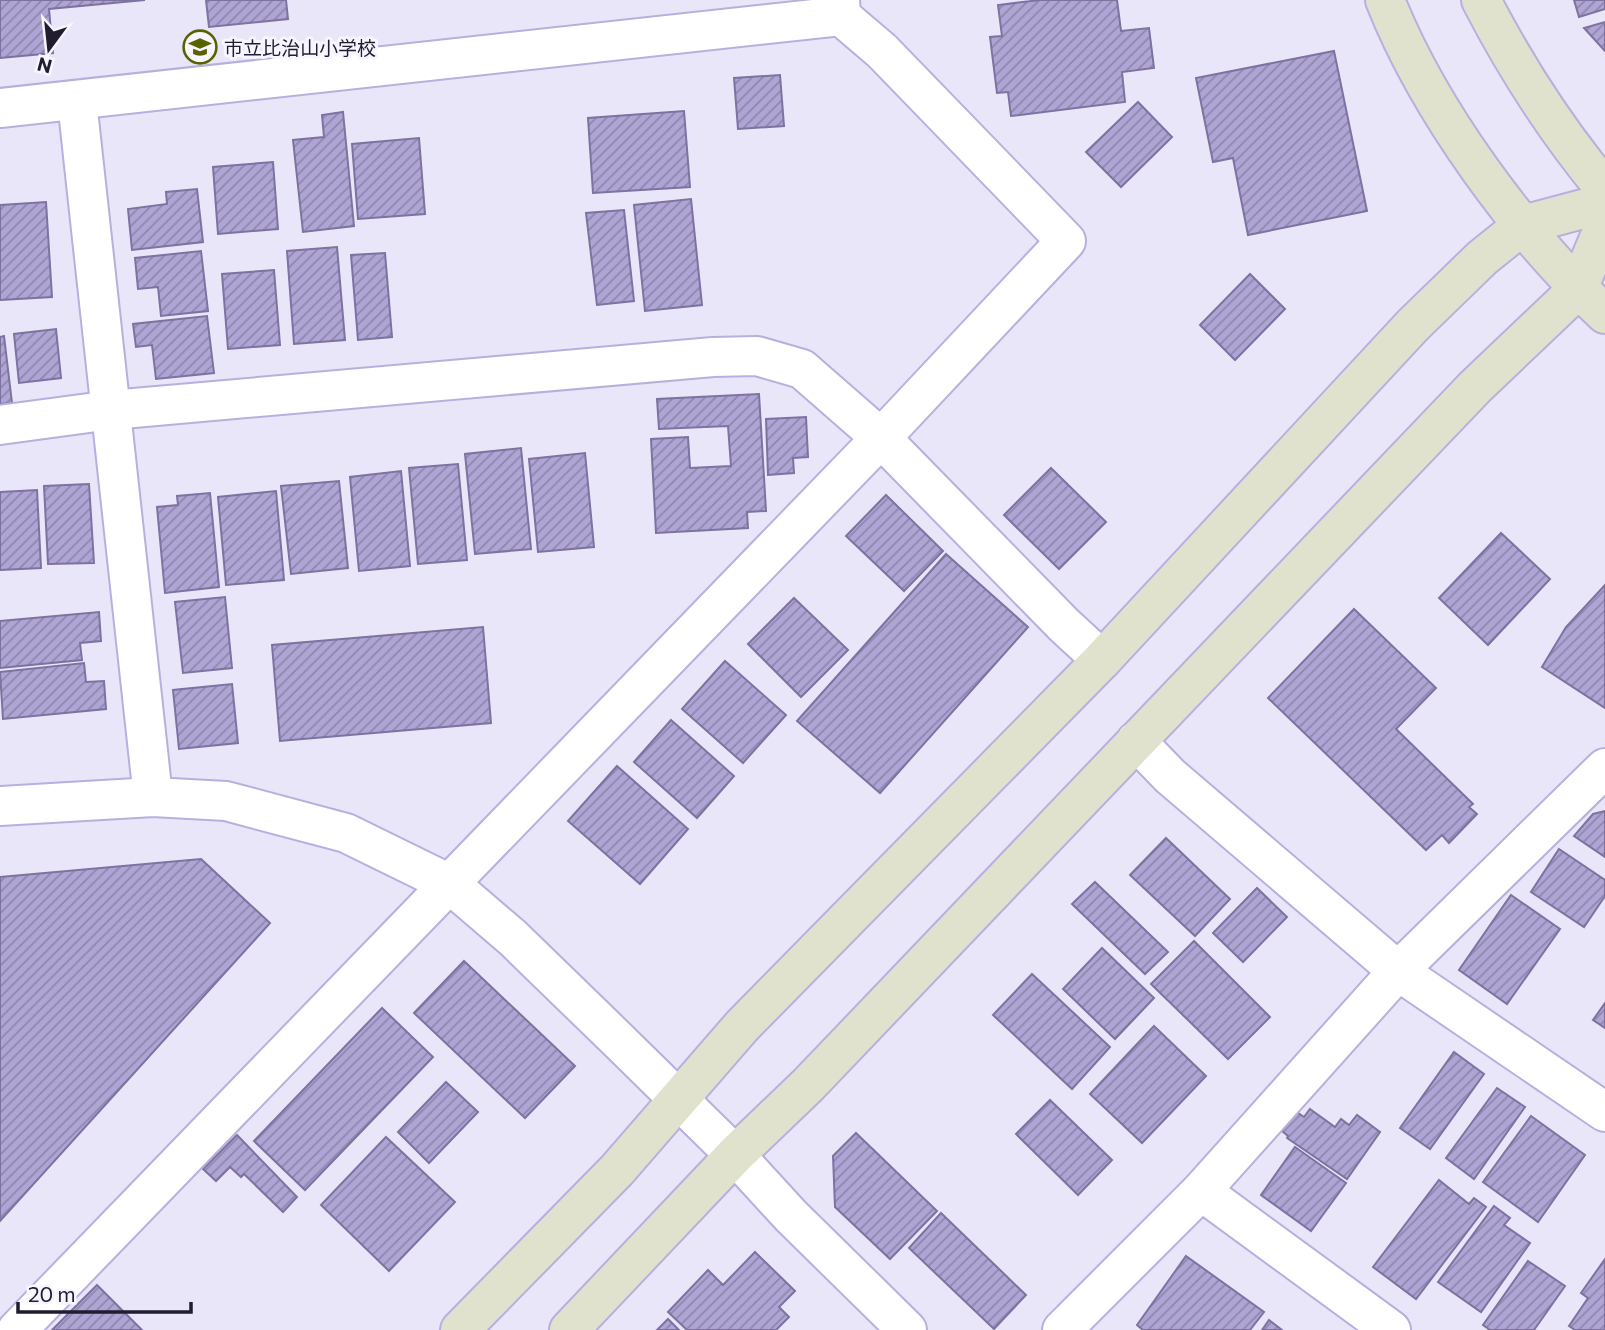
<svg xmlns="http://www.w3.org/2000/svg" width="1605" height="1330" font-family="Commissioner,'Noto Sans JP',sans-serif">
	<defs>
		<pattern id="building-hatch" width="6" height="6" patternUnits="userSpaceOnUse" patternTransform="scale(1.75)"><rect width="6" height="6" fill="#afa5d5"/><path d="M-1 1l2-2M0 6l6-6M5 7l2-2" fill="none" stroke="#8e86ad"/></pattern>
	</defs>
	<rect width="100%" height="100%" fill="#eae6fa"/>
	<g fill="url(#building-hatch)" stroke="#7d72a0" stroke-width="2">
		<path d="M0 0H145L49 9 53 53 0 58Z"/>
		<path d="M206 0H286L288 19 209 27Z"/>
		<path d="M1040 0H1117L1121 31 1149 28 1154 68 1122 72 1125 102 1011 116 1008 92 997 93 990 37 1002 36 998 5Z"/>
		<path d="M1574 0H1605V9L1579 17Z"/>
		<path d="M1605 22V51L1584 28Z"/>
		<path d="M1334 51 1367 211 1248 235 1233 158 1213 162 1196 78Z"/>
		<path d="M780 75 784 126 738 129 734 78Z"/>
		<path d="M1138 102 1172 137 1121 187 1086 152Z"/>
		<path d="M684 111 690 187 593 193 588 118Z"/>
		<path d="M343 112 354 226 303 232 293 140 324 137 322 115Z"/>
		<path d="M419 138 425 214 358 219 352 144Z"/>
		<path d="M273 162 278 229 218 234 213 167Z"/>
		<path d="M197 189 203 242 132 250 128 209 167 204 166 192Z"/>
		<path d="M691 199 702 305 645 311 634 205Z"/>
		<path d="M46 202 52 297 0 300V205Z"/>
		<path d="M624 210 634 301 597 305 586 213Z"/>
		<path d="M337 247 345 340 294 344 287 251Z"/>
		<path d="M201 251 208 311 161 316 158 287 138 289 135 258Z"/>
		<path d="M385 253 392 337 358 340 351 255Z"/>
		<path d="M274 270 280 345 228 349 222 274Z"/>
		<path d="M1250 274 1285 309 1235 360 1200 325Z"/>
		<path d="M207 316 214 373 156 379 152 345 136 347 133 324Z"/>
		<path d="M56 329 61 378 19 383 14 334Z"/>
		<path d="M4 336 12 403 0 404V337Z"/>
		<path d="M759 394 766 511 747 512 748 528 656 533 651 439 688 437 690 468 731 466 728 426 659 429 657 399Z"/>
		<path d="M806 417 808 457 793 458 794 473 768 475 766 419Z"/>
		<path d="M521 448 531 549 475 554 465 454Z"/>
		<path d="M585 453 594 547 538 552 529 459Z"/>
		<path d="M458 464 467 560 418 564 409 468Z"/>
		<path d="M1051 468 1106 522 1059 569 1004 515Z"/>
		<path d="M401 471 410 566 359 571 350 477Z"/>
		<path d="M339 481 348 568 291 574 281 486Z"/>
		<path d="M89 484 94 563 48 564 44 486Z"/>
		<path d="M37 490 41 568 0 570V492Z"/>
		<path d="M276 491 284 580 226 585 218 497Z"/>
		<path d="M210 493 219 587 165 593 157 507 178 505 177 496Z"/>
		<path d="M886 495 943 551 904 591 846 536Z"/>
		<path d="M1501 533 1550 579 1488 645 1439 598Z"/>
		<path d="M946 554 1028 627 880 793 797 721Z"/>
		<path d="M1605 585V708L1542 667 1566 627Z"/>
		<path d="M225 597 232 668 183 673 175 602Z"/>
		<path d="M794 598 848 650 801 697 748 644Z"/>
		<path d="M1354 609 1436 688 1396 729 1473 804 1469 807 1477 814 1449 843 1442 835 1426 850 1268 698Z"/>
		<path d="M99 612 101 641 80 643 82 660 0 668V621Z"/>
		<path d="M483 627 491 723 280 741 272 645Z"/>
		<path d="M725 661 786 715 743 763 682 709Z"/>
		<path d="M84 663 86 682 104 681 106 709 3 719 0 672Z"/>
		<path d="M232 684 238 743 179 749 173 690Z"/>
		<path d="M671 720 734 776 697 818 634 762Z"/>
		<path d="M617 766 688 829 640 884 568 821Z"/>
		<path d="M1605 811V857L1574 836 1593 814Z"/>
		<path d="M1166 838 1230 899 1195 936 1130 875Z"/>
		<path d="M1559 849 1605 880V896L1584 927 1531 892Z"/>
		<path d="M201 859 270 923 0 1221V877Z"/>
		<path d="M1095 882 1168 952 1145 974 1072 904Z"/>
		<path d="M1257 888 1287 917 1243 962 1213 933Z"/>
		<path d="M1511 895 1560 929 1507 1004 1459 970Z"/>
		<path d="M1194 941 1270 1017 1228 1059 1151 984Z"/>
		<path d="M1102 948 1154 998 1115 1039 1063 989Z"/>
		<path d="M464 961 575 1066 525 1118 414 1013Z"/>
		<path d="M1032 974 1110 1047 1072 1089 993 1015Z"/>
		<path d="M1605 1003V1028L1593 1020Z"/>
		<path d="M382 1008 433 1057 305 1190 254 1141Z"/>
		<path d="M1154 1026 1206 1076 1142 1143 1090 1094Z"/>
		<path d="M1454 1052 1484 1074 1430 1149 1400 1128Z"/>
		<path d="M446 1082 478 1112 429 1163 398 1132Z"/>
		<path d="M1497 1088 1525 1107 1474 1179 1446 1158Z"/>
		<path d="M1050 1100 1112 1160 1078 1195 1016 1134Z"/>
		<path d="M1310 1109 1335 1127 1341 1119 1349 1125 1357 1115 1380 1132 1347 1179 1287 1138 1288 1136 1282 1131 1295 1111 1304 1117Z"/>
		<path d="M1531 1116 1585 1155 1538 1222 1483 1182Z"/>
		<path d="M856 1133 937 1211 890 1259 835 1207 833 1156Z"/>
		<path d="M237 1135 297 1197 283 1212 244 1174 241 1177 230 1167 216 1181 203 1169Z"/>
		<path d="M386 1137 455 1202 389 1271 321 1205Z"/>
		<path d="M1295 1147 1346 1183 1311 1231 1261 1195Z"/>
		<path d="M1439 1180 1469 1204 1474 1198 1486 1207 1416 1299 1373 1267Z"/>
		<path d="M1494 1206 1510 1218 1504 1225 1530 1243 1481 1312 1438 1282Z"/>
		<path d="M941 1213 1026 1295 994 1329 909 1248Z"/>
		<path d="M755 1252 795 1291 779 1307 789 1317 776 1330H687L668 1312 708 1270 723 1285Z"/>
		<path d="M1186 1256 1264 1312 1250 1330H1143L1137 1325Z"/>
		<path d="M1605 1259V1330H1575L1569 1326 1588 1298 1581 1293Z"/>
		<path d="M1528 1261 1565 1286 1534 1330H1490L1483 1325Z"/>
		<path d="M97 1285 142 1330H52Z"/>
		<path d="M668 1319 679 1330H657Z"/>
		<path d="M1269 1320 1282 1330H1262Z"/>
	</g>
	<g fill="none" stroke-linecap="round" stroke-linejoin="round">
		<defs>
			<g id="street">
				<path d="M77 101 153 797"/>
				<path d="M0 108 841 16"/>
				<path d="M0 425 111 410 713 357 757 356 802 369 881 438 1064 625 1102 660"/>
				<path d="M1136 741 1170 776 1398 971 1605 1112"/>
				<path d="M0 806 153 797 226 801 346 833 450 884 513 938 620 1042 735 1155 791 1216 907 1330"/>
				<path d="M1201 1191 1391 1330"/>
				<path d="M17 1330 881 438 1066 241 882 51 841 16 840 0"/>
				<path d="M1062 1330 1201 1191 1398 971 1605 768"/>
			</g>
			<g id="secondary">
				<path d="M1385 0C1429 111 1519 233 1605 314"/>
				<path d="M1481 0C1516 68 1556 130 1605 189"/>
				<path d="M460 1330 617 1170 742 1026 1102 660 1413 325 1482 258 1523 225 1605 203"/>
				<path d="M569 1330 735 1155 808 1085 1475 387 1578 289 1605 224"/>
			</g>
		</defs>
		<use href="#street" stroke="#b9afdf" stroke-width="42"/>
		<use href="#secondary" stroke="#b9afdf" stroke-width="42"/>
		<use href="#street" stroke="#fff" stroke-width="38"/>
		<use href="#secondary" stroke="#e0e2cd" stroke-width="38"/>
	</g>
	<defs>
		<symbol id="school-ring" viewBox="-11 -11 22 22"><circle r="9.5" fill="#f7f5ff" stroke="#5a6200" stroke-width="1.5"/><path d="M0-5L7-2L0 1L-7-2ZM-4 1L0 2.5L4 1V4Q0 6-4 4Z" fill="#5a6200"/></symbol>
	</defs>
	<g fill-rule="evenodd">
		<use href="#school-ring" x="181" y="28" width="38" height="38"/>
	</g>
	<g text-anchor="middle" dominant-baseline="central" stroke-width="6" stroke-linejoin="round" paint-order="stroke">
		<g font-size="19" fill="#211c2f" stroke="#f7f5ff" text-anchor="start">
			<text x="224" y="47">市立比治山小学校</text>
		</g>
	</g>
	<g transform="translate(49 49) rotate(195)" stroke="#f7f5ff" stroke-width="5" paint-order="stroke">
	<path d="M0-5L12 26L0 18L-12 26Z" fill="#211c2f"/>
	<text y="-10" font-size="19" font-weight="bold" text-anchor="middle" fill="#211c2f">N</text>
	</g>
	<path d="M18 1302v10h173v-10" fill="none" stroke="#211c2f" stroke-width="3.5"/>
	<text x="28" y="1302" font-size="21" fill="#211c2f" stroke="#f7f5ff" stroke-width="5" paint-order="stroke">20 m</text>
</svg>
